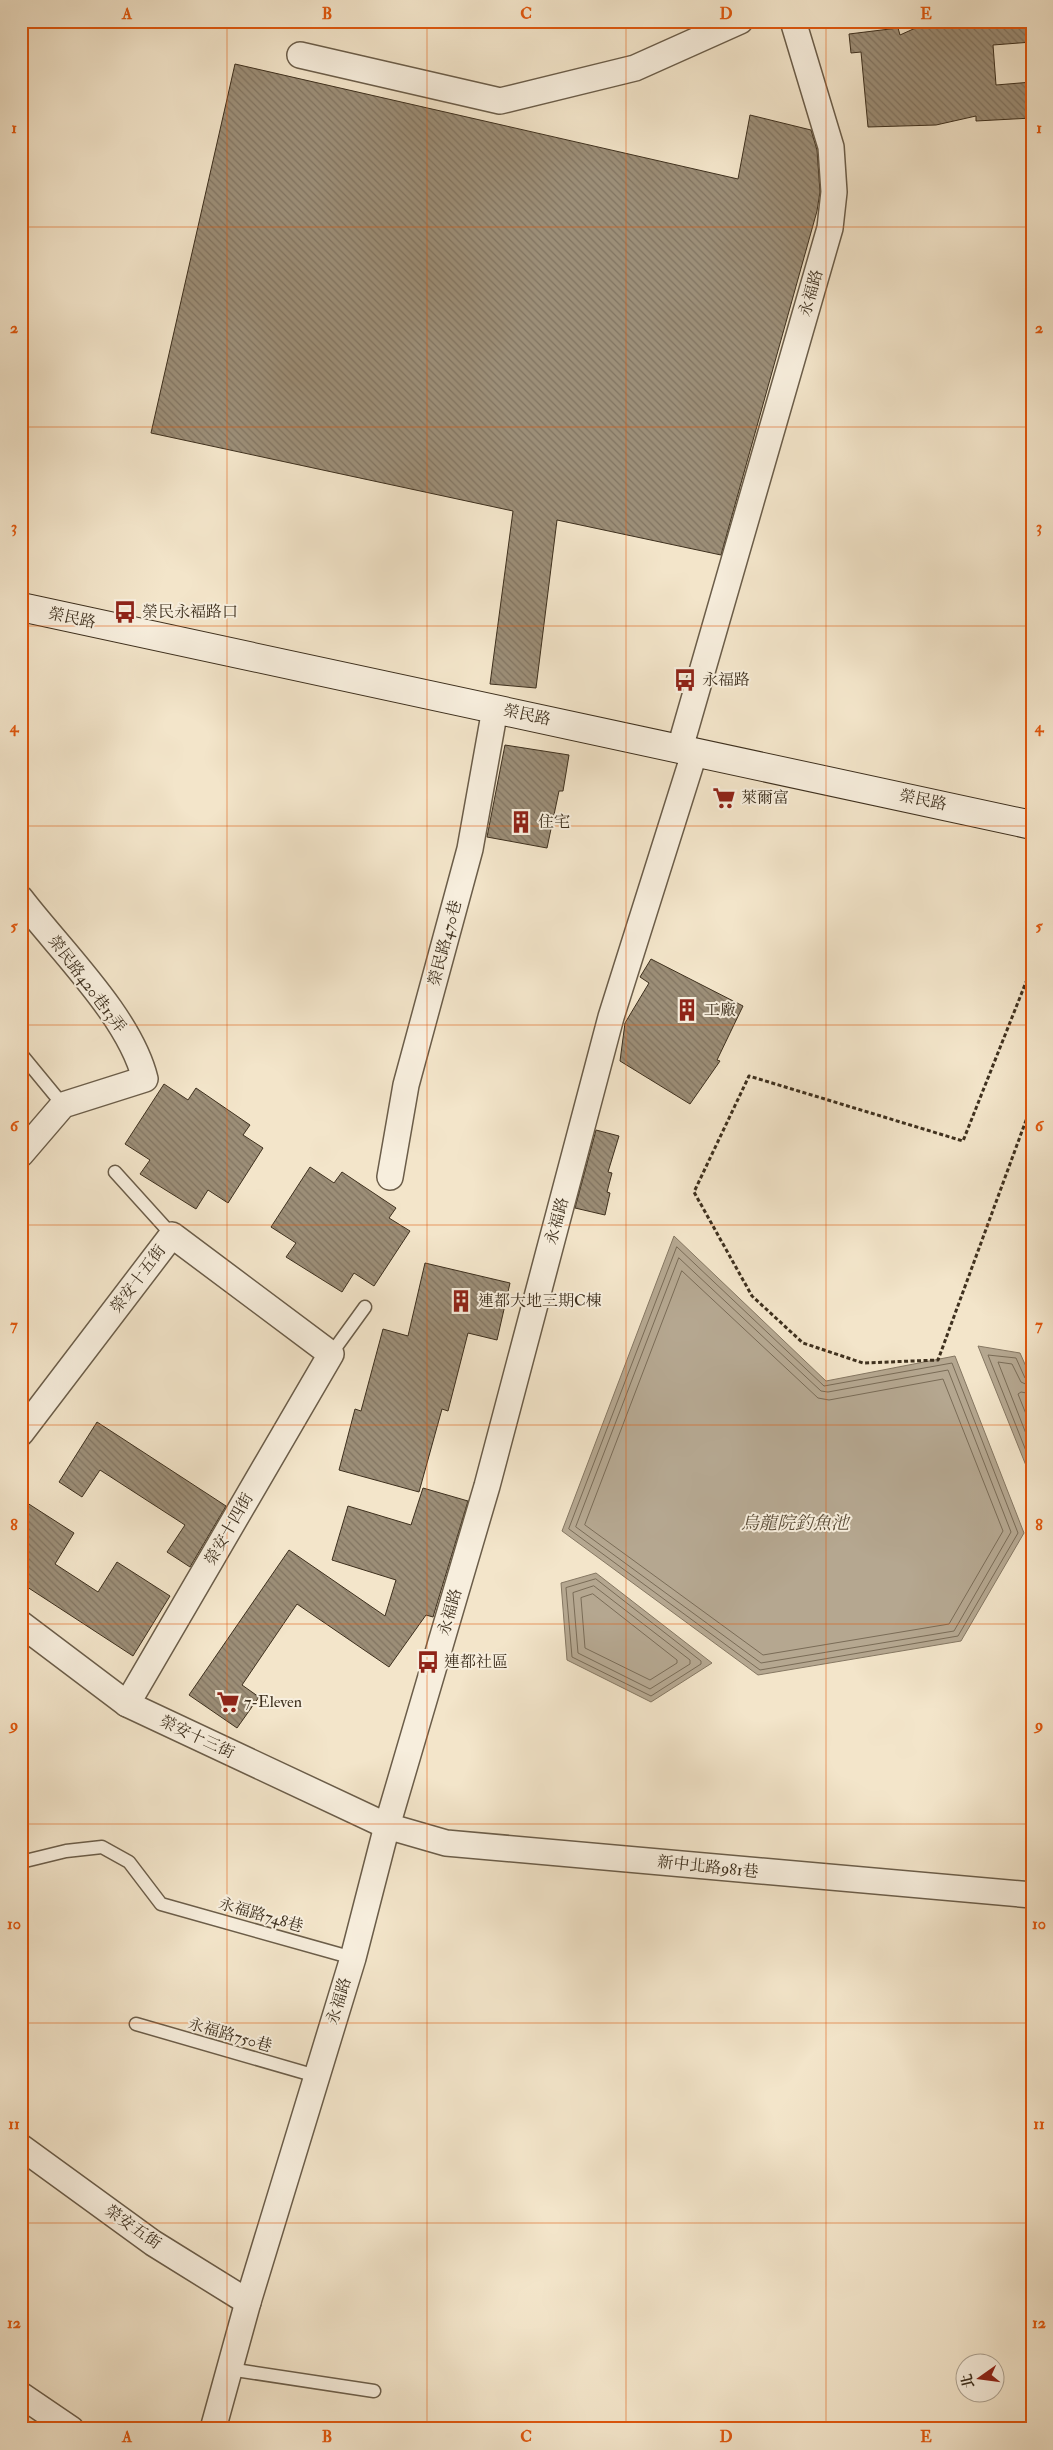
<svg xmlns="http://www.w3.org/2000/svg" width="1053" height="2450" font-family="'IM FELL Double Pica','Noto Serif TC',serif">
	<defs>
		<pattern id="building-back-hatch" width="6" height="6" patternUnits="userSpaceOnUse" patternTransform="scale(1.25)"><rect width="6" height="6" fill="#9c8e77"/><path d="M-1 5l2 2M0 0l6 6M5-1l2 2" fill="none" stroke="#817461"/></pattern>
	</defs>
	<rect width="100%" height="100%" fill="#f3e5ca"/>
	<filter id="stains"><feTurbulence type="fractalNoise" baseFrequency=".004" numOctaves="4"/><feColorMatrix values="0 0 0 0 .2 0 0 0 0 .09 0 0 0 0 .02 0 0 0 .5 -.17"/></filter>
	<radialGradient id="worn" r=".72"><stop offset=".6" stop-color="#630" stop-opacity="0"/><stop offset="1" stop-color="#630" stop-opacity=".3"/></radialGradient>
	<g fill="#b5a790" stroke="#857762">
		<path d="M674 1236 826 1381 955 1356 1024 1533 961 1641 758 1675 562 1531Z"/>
		<path d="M978 1346 1020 1353 1032 1380V1470L1029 1473Z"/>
		<path d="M596 1573 712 1663 651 1702 567 1660 561 1583Z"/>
	</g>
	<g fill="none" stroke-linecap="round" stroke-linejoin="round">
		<g stroke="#7a6c57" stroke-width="1">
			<path d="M677 1247 824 1386 952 1363 1018 1533 958 1636 760 1670 569 1529Z"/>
			<path d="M679 1258 821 1391 828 1392 948 1370 1011 1532 954 1631 761 1663 576 1527Z"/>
			<path d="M682 1271 818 1398 829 1400 943 1379 1003 1531 949 1624 763 1655 585 1525Z"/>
			<path d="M1032 1380 1025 1378 1016 1358 988 1355 1032 1466"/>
			<path d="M1032 1387 1021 1382 1012 1364 998 1362 1032 1449"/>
			<path d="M1032 1394 1021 1392 1018 1394 1032 1429"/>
			<path d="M596 1579 701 1661V1664L651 1696 572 1657 566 1588Z"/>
			<path d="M594 1586 690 1660V1664L650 1689 578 1653 573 1593Z"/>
			<path d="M593 1594 677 1660V1663L650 1680 585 1648 581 1598Z"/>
		</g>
	</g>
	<g fill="url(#building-back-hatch)" stroke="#3e301e">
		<path d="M931 21H1032V42L993 45 996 85 1032 82V118L976 121V116L936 125 868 127 861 52 851 53 849 34 898 28 900 35Z"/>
		<path d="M235 64 738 179 750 115 811 130 817 150 820 192 817 211 721 555 557 520 536 688 490 684 513 511 151 433Z"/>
		<path d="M505 745 569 755 563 791H559L547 848 487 837Z"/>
		<path d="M651 959 743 1006 717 1060 720 1061 690 1104 620 1061 625 1023 649 983 640 977Z"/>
		<path d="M164 1084 188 1100 196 1088 250 1125 243 1135 263 1148 228 1203 208 1190 196 1209 140 1174 150 1160 125 1144Z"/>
		<path d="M596 1130 619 1136 608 1172 612 1173 607 1192 610 1193 605 1215 575 1208Z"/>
		<path d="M310 1167 334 1183 342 1172 396 1208 389 1218 410 1231 374 1286 354 1273 342 1292 286 1257 296 1243 271 1227Z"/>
		<path d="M425 1263 510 1283 497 1340 468 1333 448 1411 442 1409 419 1492 339 1470 355 1409 361 1411 383 1329 408 1336Z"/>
		<path d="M97 1422 226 1506 190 1567 167 1552 185 1525 100 1470 82 1497 59 1482Z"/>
		<path d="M423 1488 468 1501 433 1617 426 1615 389 1667 297 1604 242 1685 259 1697 237 1728 189 1695 289 1550 385 1616 396 1580 332 1560 348 1506 411 1525Z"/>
		<path d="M21 1499 74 1533 55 1564 98 1592 117 1562 170 1596 133 1656 21 1583Z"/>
	</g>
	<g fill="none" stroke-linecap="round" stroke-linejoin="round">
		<defs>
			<g id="lane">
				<path d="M21 1054 63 1105"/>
				<path d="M115 1172 172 1235"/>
				<path d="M331 1354 365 1307"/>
				<path d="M21 1862 66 1851 102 1847 129 1862 161 1904 353 1958"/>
				<path d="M136 2024 316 2076"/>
				<path d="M229 2369 374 2391"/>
			</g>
			<g id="street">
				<path d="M300 55 500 101 635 68 740 21"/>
				<path d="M21 899C60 950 130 1017 145 1079L63 1105 21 1154"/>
				<path d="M390 1177 406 1085 470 849 495 709"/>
				<path d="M21 1433 172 1235 331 1354 127 1704"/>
				<path d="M21 1624 127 1704 387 1826 446 1843 1032 1895"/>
				<path d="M21 2147 153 2243 248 2302"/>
				<path d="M21 2395 71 2429"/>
				<path d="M213 2429 248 2302 353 1958 387 1826 487 1486 611 1017 694 754 680 748 830 228 834 192 831 147 793 21"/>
			</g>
			<path id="secondary" d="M21 607 1032 825"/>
		</defs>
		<use href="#lane" stroke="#6b5d49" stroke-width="15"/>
		<use href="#street" stroke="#6b5d49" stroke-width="28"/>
		<use href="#secondary" stroke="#3e301e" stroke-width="30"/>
		<path stroke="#3e301e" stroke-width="3" stroke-dasharray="4 2.5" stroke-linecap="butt" d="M1032 967 963 1141 749 1076 694 1192 752 1296 803 1343 863 1363 938 1360 1032 1104"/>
		<use href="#lane" stroke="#f7eedd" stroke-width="12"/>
		<use href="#street" stroke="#f7eedd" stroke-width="25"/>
		<use href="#secondary" stroke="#f7eedd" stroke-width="28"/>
	</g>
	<path fill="none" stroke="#e0570d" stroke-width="1" stroke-opacity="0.55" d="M227 21V2429M427 21V2429M626 21V2429M826 21V2429M21 227H1032M21 427H1032M21 626H1032M21 826H1032M21 1025H1032M21 1225H1032M21 1425H1032M21 1624H1032M21 1824H1032M21 2023H1032M21 2223H1032"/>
	<defs>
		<symbol id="bus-bare" viewBox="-9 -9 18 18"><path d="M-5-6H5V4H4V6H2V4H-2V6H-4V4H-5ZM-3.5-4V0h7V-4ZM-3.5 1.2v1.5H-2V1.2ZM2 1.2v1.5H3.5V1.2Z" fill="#8f2418" stroke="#f7eedd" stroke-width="2.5" paint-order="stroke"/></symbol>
		<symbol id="supermarket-bare" viewBox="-9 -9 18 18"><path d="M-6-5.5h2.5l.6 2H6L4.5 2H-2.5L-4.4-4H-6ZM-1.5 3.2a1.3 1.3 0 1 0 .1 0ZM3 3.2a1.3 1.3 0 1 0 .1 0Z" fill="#8f2418" stroke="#f7eedd" stroke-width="2.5" paint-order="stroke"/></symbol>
		<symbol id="building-bare" viewBox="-9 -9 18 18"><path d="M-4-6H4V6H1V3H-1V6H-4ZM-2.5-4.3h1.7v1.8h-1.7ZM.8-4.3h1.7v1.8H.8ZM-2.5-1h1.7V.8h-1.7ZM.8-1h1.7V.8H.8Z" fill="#8f2418" stroke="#f7eedd" stroke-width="2.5" paint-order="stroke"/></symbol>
	</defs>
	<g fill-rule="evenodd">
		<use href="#bus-bare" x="109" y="596" width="32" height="32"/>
		<use href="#bus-bare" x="669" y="664" width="32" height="32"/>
		<use href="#supermarket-bare" x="708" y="782" width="32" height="32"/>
		<use href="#building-bare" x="505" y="806" width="32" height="32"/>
		<use href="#building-bare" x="671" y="994" width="32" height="32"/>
		<use href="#building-bare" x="445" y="1285" width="32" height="32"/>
		<use href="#bus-bare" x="412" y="1646" width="32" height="32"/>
		<use href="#supermarket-bare" x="212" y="1686" width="32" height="32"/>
	</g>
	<g text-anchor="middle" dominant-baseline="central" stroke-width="4" stroke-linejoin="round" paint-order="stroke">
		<g font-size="16" fill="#3e301e" stroke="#f7eedd">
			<text transform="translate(811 293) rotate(-74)">永福路</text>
			<text transform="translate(72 618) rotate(12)">榮民路</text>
			<text transform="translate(527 715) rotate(12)">榮民路</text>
			<text transform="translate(923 800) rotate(12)">榮民路</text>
			<text transform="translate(445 943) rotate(-75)">榮民路470巷</text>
			<text transform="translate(87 984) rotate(53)">榮民路420巷13弄</text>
			<text transform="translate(557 1221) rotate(-75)">永福路</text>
			<text transform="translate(138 1279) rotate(-53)">榮安十五街</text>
			<text transform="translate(229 1529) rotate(-60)">榮安十四街</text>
			<text transform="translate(450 1612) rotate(-74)">永福路</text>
			<text transform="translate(197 1737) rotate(25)">榮安十三街</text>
			<text transform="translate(708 1867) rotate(6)">新中北路981巷</text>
			<text transform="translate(261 1915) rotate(16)">永福路748巷</text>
			<text transform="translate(339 2001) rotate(-73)">永福路</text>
			<text transform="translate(230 2035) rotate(16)">永福路750巷</text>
			<text transform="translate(133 2227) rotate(35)">榮安五街</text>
		</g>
		<g font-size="16" fill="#3e301e" stroke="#f7eedd" text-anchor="start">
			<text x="142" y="612">榮民永褔路口</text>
			<text x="702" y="680">永福路</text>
			<text x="741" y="798">萊爾富</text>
			<text x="538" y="822">住宅</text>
			<text x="704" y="1010">工廠</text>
			<text x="478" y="1301">連都大地三期C棟</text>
			<text x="444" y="1662">連都社區</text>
			<text x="244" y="1702">7-Eleven</text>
		</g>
		<g font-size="18" font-style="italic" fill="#5c4e3a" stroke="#f7eedd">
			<text x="795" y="1523">烏龍院釣魚池</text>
		</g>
	</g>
	<rect width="1053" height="2450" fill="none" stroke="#f3e5ca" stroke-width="55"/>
	<g transform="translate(980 2378) rotate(256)"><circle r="24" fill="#f7eedd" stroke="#ada291"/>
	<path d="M0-4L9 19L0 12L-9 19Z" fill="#8f2418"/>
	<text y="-8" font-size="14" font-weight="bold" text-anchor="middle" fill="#3e301e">北</text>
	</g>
	<rect x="28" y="28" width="998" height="2394" fill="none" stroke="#e0570d" stroke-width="2"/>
	<g font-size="16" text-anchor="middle" font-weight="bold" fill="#e0570d">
		<text x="127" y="19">A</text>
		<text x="327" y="19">B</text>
		<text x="526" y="19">C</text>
		<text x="726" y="19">D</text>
		<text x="926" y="19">E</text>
		<text x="14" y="133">1</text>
		<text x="1039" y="133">1</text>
		<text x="14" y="333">2</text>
		<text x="1039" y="333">2</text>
		<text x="14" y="532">3</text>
		<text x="1039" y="532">3</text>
		<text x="14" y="732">4</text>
		<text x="1039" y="732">4</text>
		<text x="14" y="931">5</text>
		<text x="1039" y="931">5</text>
		<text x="14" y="1131">6</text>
		<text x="1039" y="1131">6</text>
		<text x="14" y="1330">7</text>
		<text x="1039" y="1330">7</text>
		<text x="14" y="1530">8</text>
		<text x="1039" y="1530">8</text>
		<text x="14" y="1730">9</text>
		<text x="1039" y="1730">9</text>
		<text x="14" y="1929">10</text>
		<text x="1039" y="1929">10</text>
		<text x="14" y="2129">11</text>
		<text x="1039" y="2129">11</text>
		<text x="14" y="2328">12</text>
		<text x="1039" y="2328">12</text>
		<text x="127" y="2442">A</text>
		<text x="327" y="2442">B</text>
		<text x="526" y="2442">C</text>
		<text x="726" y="2442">D</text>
		<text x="926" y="2442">E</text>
	</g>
	<rect width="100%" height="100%" filter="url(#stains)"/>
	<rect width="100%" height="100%" fill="url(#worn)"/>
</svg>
